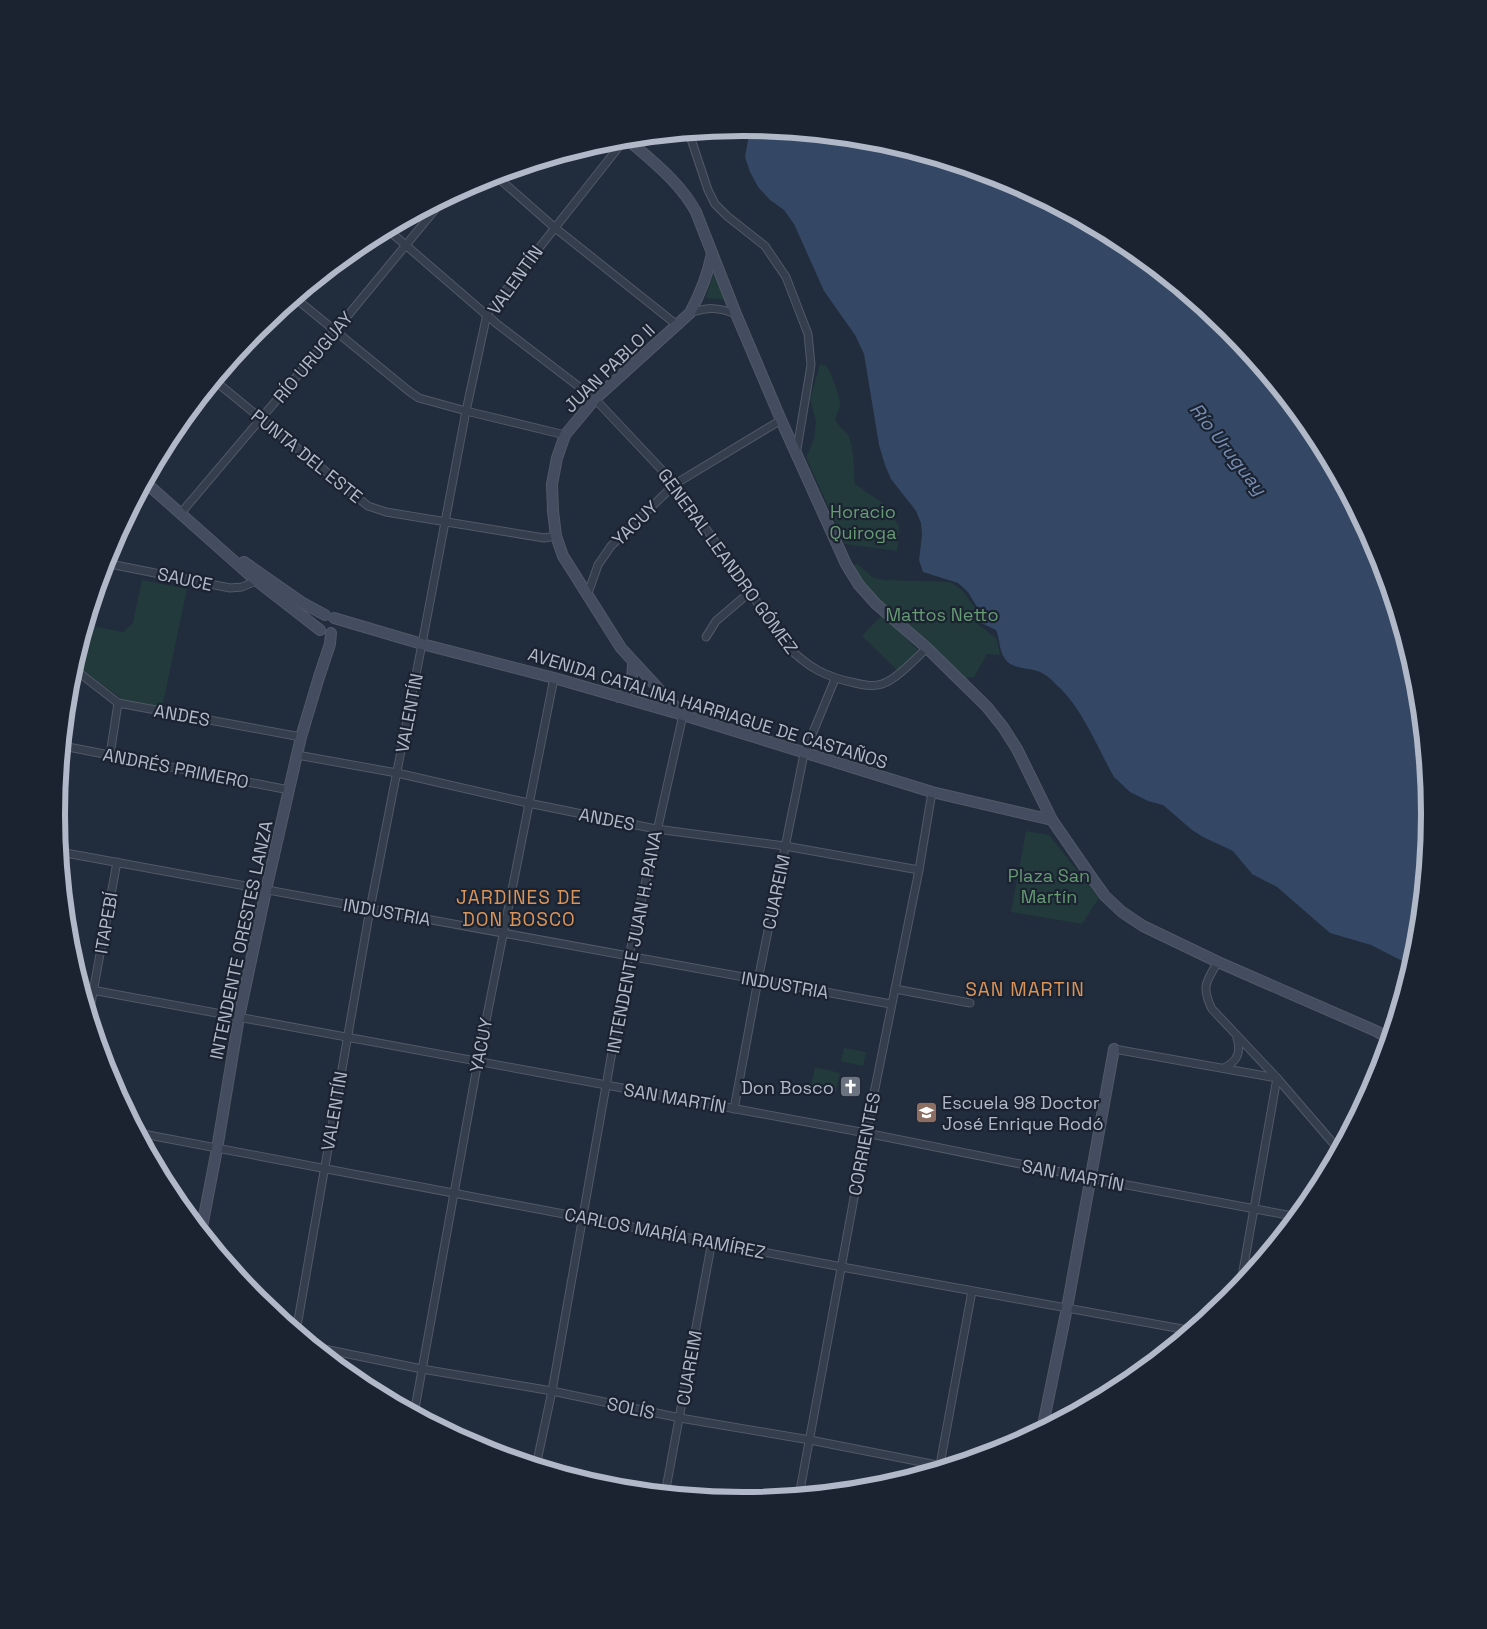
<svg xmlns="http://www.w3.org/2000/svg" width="1487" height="1629" font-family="'Space Grotesk',sans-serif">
	<rect width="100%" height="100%" fill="#212c3c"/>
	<g fill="#233a3d">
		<path d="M715 268 727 300 706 298Z"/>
		<path d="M820 364C822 365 825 365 827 367 830 369 841 400 840 404 840 409 836 415 835 419 838 426 844 429 848 435 854 445 854 472 855 484L884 504 899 526 897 551 845 544 806 457 814 440 816 422 810 399Z"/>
		<path d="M857 564 874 578 885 580 950 582 962 590 976 609 975 622 997 639 1000 655 987 654 974 677 965 678 868 589 852 566Z"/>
		<path d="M142 580 187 589 162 708 123 700 74 664 86 625 123 632 133 623Z"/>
		<path d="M882 615 918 650 898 671 862 636Z"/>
		<path d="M1026 831 1049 835 1099 898 1082 924 1011 912Z"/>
		<path d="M844 1048 866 1052 863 1066 841 1061Z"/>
		<path d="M815 1067 840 1073 836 1092 811 1086Z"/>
	</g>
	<path fill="#344764" d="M747 128 878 141 1007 180 1126 243 1230 329 1315 433 1379 552 1418 681 1431 815 1417 949 1412 966 1371 945 1330 933 1277 887 1252 874 1233 851 1203 837 1192 830 1163 805 1148 801 1130 792 1114 777C1097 747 1085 714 1061 689 1054 683 1049 676 1040 672 1029 667 1013 670 1005 659 999 651 1000 639 996 630L977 621V607L968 592 958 583 923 572 919 560 922 535 921 523 916 511 891 479 885 465 879 445 864 354 855 335 824 291 794 224 784 210 770 200 758 187 750 172 745 157 749 135Z"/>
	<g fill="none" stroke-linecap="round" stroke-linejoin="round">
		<defs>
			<g id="street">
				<path d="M689 133 708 190 715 204 727 216 765 246 786 277 808 334 811 365 796 455"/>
				<path d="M495 175 554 227 677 325"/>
				<path d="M387 229 497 324 595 399 675 484 788 647C809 668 826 677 855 683 864 685 873 687 882 684 897 679 915 659 927 648"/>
				<path d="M295 298 410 392 419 398 466 411 565 435"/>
				<path d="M690 313C709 307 717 307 736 314"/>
				<path d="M215 381 368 506 386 512 544 538 556 536"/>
				<path d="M181 513 335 331 443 200"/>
				<path d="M105 563 230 588 242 587 258 580"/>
				<path d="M587 596 598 565 611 546 675 484 781 420"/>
				<path d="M706 637 716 621 750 592"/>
				<path d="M73 668 118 703 301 737"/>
				<path d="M63 746 289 790"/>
				<path d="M110 755 118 703"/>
				<path d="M297 755 397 773 528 803 656 829 785 846 919 870"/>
				<path d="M60 852 891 1004"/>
				<path d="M1218 962C1206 981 1201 987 1212 1009L1277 1078 1339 1150"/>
				<path d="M81 988 866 1133 1090 1178 1298 1217"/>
				<path d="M895 989 970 1003"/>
				<path d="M89 1014 117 862"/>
				<path d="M1114 1049 1277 1078 1240 1288"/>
				<path d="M1224 1068C1238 1061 1241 1052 1237 1038"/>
				<path d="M734 1109 758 980 804 754 835 679"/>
				<path d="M138 1133 842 1267 1193 1331"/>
				<path d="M296 1332 370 909 422 644 466 411 487 314 625 139"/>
				<path d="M314 1347 422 1369 552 1391 680 1418 810 1440 947 1467"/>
				<path d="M414 1414 478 1061 554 678"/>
				<path d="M536 1466 552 1391 629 956 683 715"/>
				<path d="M939 1470 972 1291"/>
				<path d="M665 1494 712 1241"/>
				<path d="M799 1496 866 1133 919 870 932 792"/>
			</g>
			<g id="secondary">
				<path d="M627 139C652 161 680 182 696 212L736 314 781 420 846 564 859 585 876 604 927 648 987 707 1003 727 1017 749 1052 820 1092 878 1105 896 1122 912 1143 926 1218 962 1376 1031 1390 1039"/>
				<path d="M145 482 252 577 320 630"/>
				<path d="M244 562 301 602 325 615"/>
				<path d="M334 618 422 644 554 678 683 715 932 792 1052 820"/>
				<path d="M619 697C632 692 633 674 633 662"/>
				<path d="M682 714 621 648 563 556 556 536 553 511 552 484 557 458 565 435 595 399 690 313C700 294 708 275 712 253"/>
				<path d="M201 1232 217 1149 239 1017 266 890 301 737 319 677 330 644 331 633"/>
				<path d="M1042 1430 1067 1308 1114 1049"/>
			</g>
		</defs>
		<use href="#street" stroke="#515967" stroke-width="9"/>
		<use href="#secondary" stroke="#515967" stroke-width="12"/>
		<use href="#street" stroke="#353e4c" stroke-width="7"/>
		<use href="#secondary" stroke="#434d5f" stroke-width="10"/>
	</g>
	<defs>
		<symbol id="church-square" viewBox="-11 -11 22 22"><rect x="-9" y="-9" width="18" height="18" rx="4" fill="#6b7280" stroke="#1b2331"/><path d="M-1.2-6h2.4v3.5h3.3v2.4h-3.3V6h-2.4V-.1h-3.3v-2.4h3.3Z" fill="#fff"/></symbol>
		<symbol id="school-square" viewBox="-11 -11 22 22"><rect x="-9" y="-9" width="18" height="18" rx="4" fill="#8d6e63" stroke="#1b2331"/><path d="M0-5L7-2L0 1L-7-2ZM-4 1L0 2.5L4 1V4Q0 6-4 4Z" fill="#fff"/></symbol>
	</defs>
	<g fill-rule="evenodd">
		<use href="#church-square" x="838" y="1074" width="25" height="25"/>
		<use href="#school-square" x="914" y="1100" width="25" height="25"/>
	</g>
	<g text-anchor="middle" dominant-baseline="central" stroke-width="4.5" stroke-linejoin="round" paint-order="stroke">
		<g font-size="18" fill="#b1b9c8" stroke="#1b2331">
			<text transform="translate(515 280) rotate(-54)">VALENTÍN</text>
			<text transform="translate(313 357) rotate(-50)">RÍO URUGUAY</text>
			<text transform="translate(609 368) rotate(-44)">JUAN PABLO II</text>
			<text transform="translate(307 456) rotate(39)">PUNTA DEL ESTE</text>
			<text transform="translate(635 523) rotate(-44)">YACUY</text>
			<text transform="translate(728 561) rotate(54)">GENERAL LEANDRO GÓMEZ</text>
			<text transform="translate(185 579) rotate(12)">SAUCE</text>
			<text transform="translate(708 708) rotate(17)">AVENIDA CATALINA HARRIAGUE DE CASTAÑOS</text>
			<text transform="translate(409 713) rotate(-79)">VALENTÍN</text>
			<text transform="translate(182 715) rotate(10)">ANDES</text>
			<text transform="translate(176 768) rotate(11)">ANDRÉS PRIMERO</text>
			<text transform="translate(607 819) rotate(11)">ANDES</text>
			<text transform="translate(776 892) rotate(-78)">CUAREIM</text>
			<text transform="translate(387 912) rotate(10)">INDUSTRIA</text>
			<text transform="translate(106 923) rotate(-80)">ITAPEBÍ</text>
			<text transform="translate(241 940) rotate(-78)">INTENDENTE ORESTES LANZA</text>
			<text transform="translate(634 942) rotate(-79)">INTENDENTE JUAN H. PAIVA</text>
			<text transform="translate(785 985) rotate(10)">INDUSTRIA</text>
			<text transform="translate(481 1045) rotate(-79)">YACUY</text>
			<text transform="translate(675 1098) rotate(10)">SAN MARTÍN</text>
			<text transform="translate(334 1111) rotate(-80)">VALENTÍN</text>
			<text transform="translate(864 1144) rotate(-79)">CORRIENTES</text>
			<text transform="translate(1073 1175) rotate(11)">SAN MARTÍN</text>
			<text transform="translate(665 1233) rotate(11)">CARLOS MARÍA RAMÍREZ</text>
			<text transform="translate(689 1368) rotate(-80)">CUAREIM</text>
			<text transform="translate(631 1408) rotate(12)">SOLÍS</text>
		</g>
		<g font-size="18" fill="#669a73" stroke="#1b2331">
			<text x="863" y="511">Horacio<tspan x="863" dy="21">Quiroga</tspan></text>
			<text x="942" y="614">Mattos Netto</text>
			<text x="1049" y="875">Plaza San<tspan x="1049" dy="21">Martín</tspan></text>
		</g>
		<g font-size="18" fill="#b1b9c8" stroke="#1b2331" text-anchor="end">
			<text x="834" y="1087">Don Bosco</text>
			<text x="942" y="1102" text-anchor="start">Escuela 98 Doctor<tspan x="942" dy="21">José Enrique Rodó</tspan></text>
		</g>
		<g font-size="19" font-style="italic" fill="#778eb2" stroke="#1b2331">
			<text transform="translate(1228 449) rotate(52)">Río Uruguay</text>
		</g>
		<g font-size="19" letter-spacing="1" fill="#d8945b" stroke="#1b2331">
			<text x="519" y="897">JARDINES DE<tspan x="519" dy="22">DON BOSCO</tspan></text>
			<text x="1025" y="989">SAN MARTIN</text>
		</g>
	</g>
	<path d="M0 0H1487V1629H0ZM65 814a678 678 0 1 1 1356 0a678 678 0 1 1-1356 0Z" fill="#1b2331" fill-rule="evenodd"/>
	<path fill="none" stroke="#b1b9c8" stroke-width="6" d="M65 814a678 678 0 1 1 1356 0a678 678 0 1 1-1356 0Z"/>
</svg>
